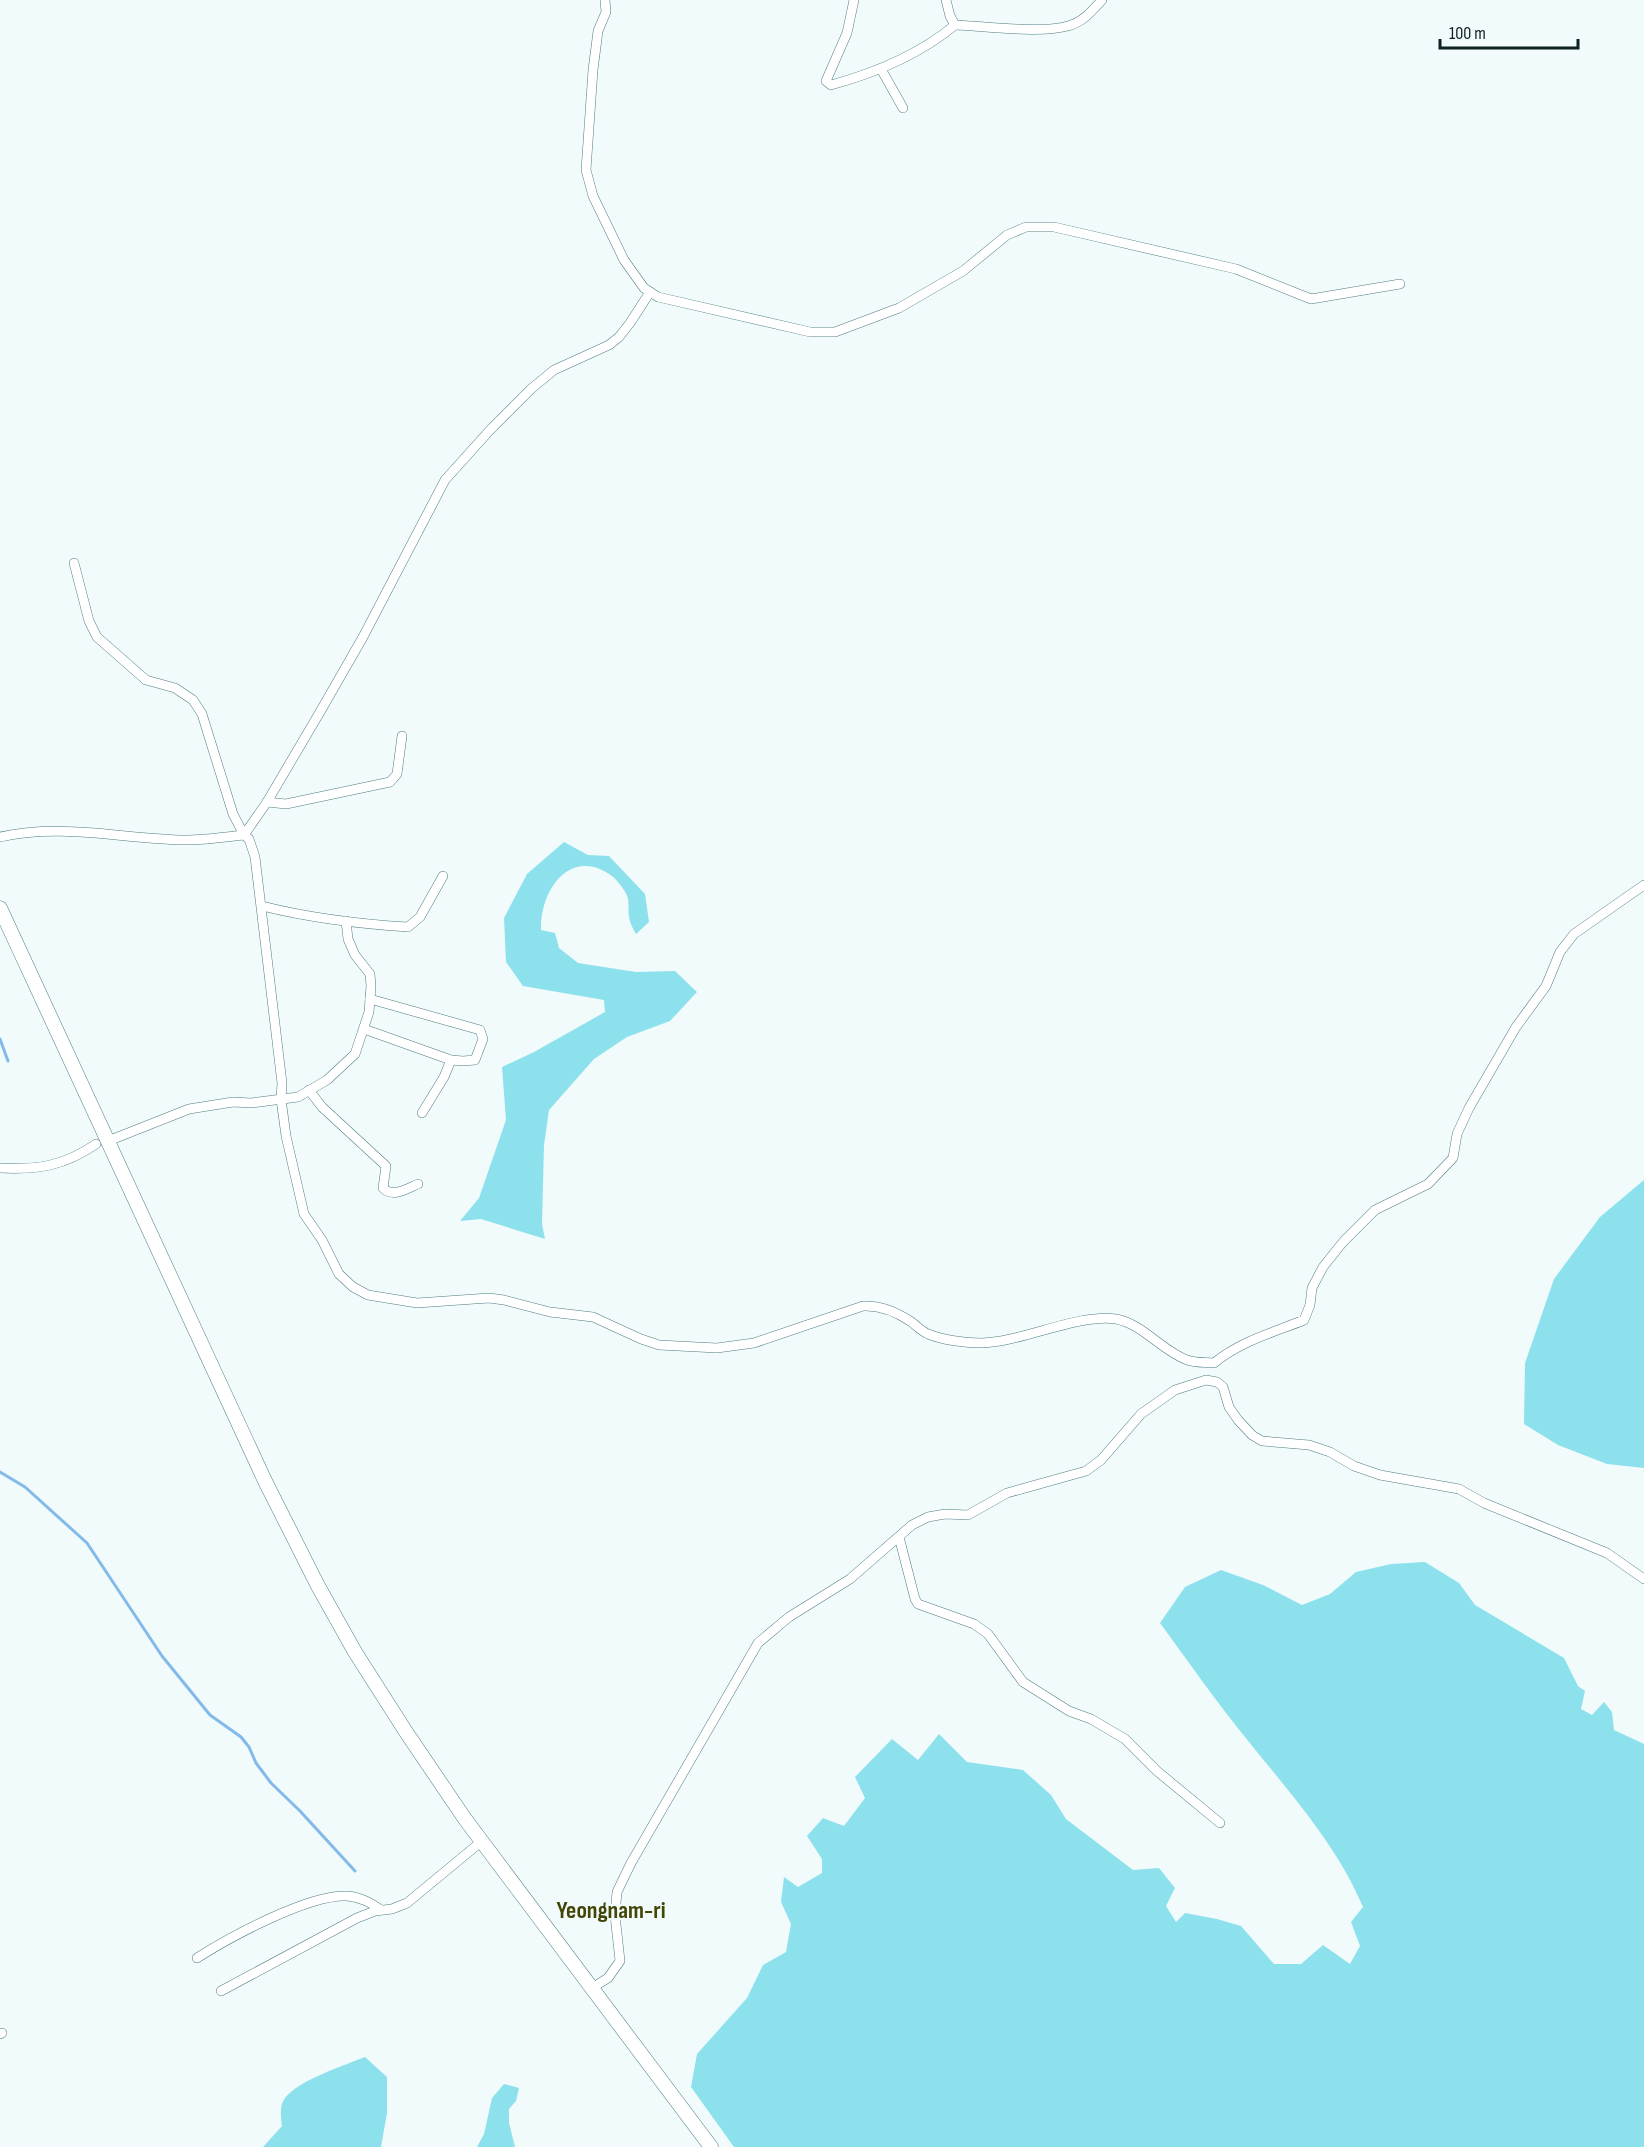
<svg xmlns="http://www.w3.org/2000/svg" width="1644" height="2147" font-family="'Sofia Sans Condensed',sans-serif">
	<rect width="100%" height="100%" fill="#f1fbfc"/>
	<g fill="#8de1ed">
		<path d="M564 842 588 855 609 856 645 894 649 922 636 934C633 929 630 923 629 917 628 911 629 905 628 899 627 892 617 880 612 876 570 846 540 890 541 930L555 933 559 948 578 963 636 972 675 971 697 992 670 1021 627 1037 594 1059 549 1110 544 1145 542 1224 545 1239 481 1219 460 1221 479 1198 506 1120 502 1067 534 1052 605 1012 604 1000 523 986 506 962 504 918 527 874Z"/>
		<path d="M1644 1180V1468L1607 1464 1558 1445 1524 1424 1525 1363 1554 1279 1600 1217Z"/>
		<path d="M1425 1562 1459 1583 1475 1605 1564 1658 1578 1686 1585 1691 1581 1709 1592 1715 1604 1702 1612 1712 1614 1730 1644 1744V2147H734L691 2087 697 2054 747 1998 763 1965 786 1952 791 1924 781 1902 784 1877 798 1887 822 1873V1859L807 1836 823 1818 844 1826 865 1798 855 1777 892 1739 918 1760 939 1734 967 1762 1023 1770 1051 1795 1066 1819 1133 1870 1159 1868 1175 1888 1166 1906 1176 1922 1185 1913 1217 1919 1241 1926 1274 1964H1301L1323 1945 1350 1964 1360 1946 1351 1922 1363 1907C1336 1843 1288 1791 1245 1737 1215 1700 1188 1661 1160 1623L1185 1587 1221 1570 1263 1585 1302 1605 1330 1594 1356 1572 1391 1564Z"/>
		<path d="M365 2057 387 2077V2113L381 2147H263L282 2126C281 2117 279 2106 285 2098 299 2080 343 2066 365 2057Z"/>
		<path d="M504 2084 519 2088 516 2101 509 2109V2123L515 2147H477L484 2134 492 2098Z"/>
	</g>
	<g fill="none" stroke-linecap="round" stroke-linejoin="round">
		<g stroke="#83bae9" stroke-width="3">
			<path d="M0 1039 8 1061"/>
			<path d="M0 1472 25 1487 87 1543 162 1656 210 1715 241 1737 249 1747 256 1763 271 1783 300 1811 355 1871"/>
		</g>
		<defs>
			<g id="street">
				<path d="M605 0 606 12 598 31 593 70 586 170 593 196 624 260 644 288 658 297 810 332H835L899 308 963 271 1007 235 1026 227H1054L1236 269 1311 299 1400 284"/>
				<path d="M854 0 847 33 826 81 831 85C875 73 920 54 955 25"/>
				<path d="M946 0 950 16 955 25C987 26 1039 34 1068 26 1083 22 1092 11 1102 0"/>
				<path d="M881 69 903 108"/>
				<path d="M74 563 89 621 97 637 146 680 175 688 193 700 202 714 233 814 244 835 267 802 320 712 363 637 445 480 490 430 531 389 554 370 609 345 619 337 630 323 650 292"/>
				<path d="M267 802 286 804 390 782 397 774 402 736"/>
				<path d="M0 837C60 823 124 839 185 840 205 840 225 837 244 835L249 839 255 857 282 1083 281 1099 286 1136 304 1214 322 1240 339 1274 353 1287 368 1295 417 1303 489 1298 504 1300 550 1312 593 1317 641 1339 659 1345 717 1348 754 1343 863 1306C880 1305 895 1311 910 1321 916 1325 921 1331 928 1334 943 1340 965 1343 982 1343 1022 1342 1079 1313 1116 1319 1143 1324 1162 1351 1187 1360 1195 1363 1205 1362 1214 1363 1241 1341 1272 1333 1304 1320L1310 1305 1312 1288 1323 1267 1343 1242 1375 1210 1428 1184 1453 1158 1457 1134 1469 1108 1516 1027 1546 986 1560 952 1574 934 1644 885"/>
				<path d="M262 906C310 918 359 924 408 927L420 917 443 876"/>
				<path d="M364 1029 451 1060 463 1061 475 1060 483 1039 480 1030 370 999"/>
				<path d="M309 1090 322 1107 386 1166 383 1188C393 1198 406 1189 418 1184"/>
				<path d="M422 1113 444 1077 451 1060"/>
				<path d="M108 1141 189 1109 233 1102 251 1103 298 1097 327 1080 355 1054 369 1012 371 986 370 974 355 955 348 939 346 921"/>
				<path d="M0 1168C38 1170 64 1166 96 1144"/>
				<path d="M899 1537 915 1599 918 1604 974 1624 988 1634 1023 1682 1069 1711 1091 1719 1125 1739 1157 1771 1220 1823"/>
				<path d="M197 1958C230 1937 309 1894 347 1896 361 1897 371 1903 381 1910"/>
				<path d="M592 1988 608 1978 620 1961 615 1915 617 1892 631 1863 758 1643 789 1617 850 1579 912 1525 928 1517 945 1514 968 1515 1007 1493 1086 1471 1101 1460 1141 1414 1175 1390 1206 1380 1217 1382 1223 1387 1229 1407 1238 1420 1252 1435 1262 1441 1309 1445 1330 1452 1354 1466 1380 1475 1459 1489 1484 1503 1607 1553 1644 1579"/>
				<path d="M221 1991 357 1918 375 1911 392 1909 407 1903 482 1841"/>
				<path d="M0 2034 2 2033"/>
			</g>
			<path id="secondary" d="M0 908 265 1481 318 1586 355 1652 406 1732 465 1819 711 2147"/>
		</defs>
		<use href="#street" stroke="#4f7c82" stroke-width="10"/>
		<use href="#secondary" stroke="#4f7c82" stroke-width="15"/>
		<use href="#street" stroke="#fff" stroke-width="9"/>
		<use href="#secondary" stroke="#fff" stroke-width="14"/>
	</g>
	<g text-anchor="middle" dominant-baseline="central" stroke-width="4.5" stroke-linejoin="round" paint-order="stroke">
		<g font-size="24" font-weight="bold" fill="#434607" stroke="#f1fbfc">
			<text x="611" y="1910">Yeongnam-ri</text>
		</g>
	</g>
	<path d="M1440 39v9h138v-9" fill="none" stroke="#0d2022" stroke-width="3"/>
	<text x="1449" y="39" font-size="18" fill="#0d2022" stroke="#f1fbfc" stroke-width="4.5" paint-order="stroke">100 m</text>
</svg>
